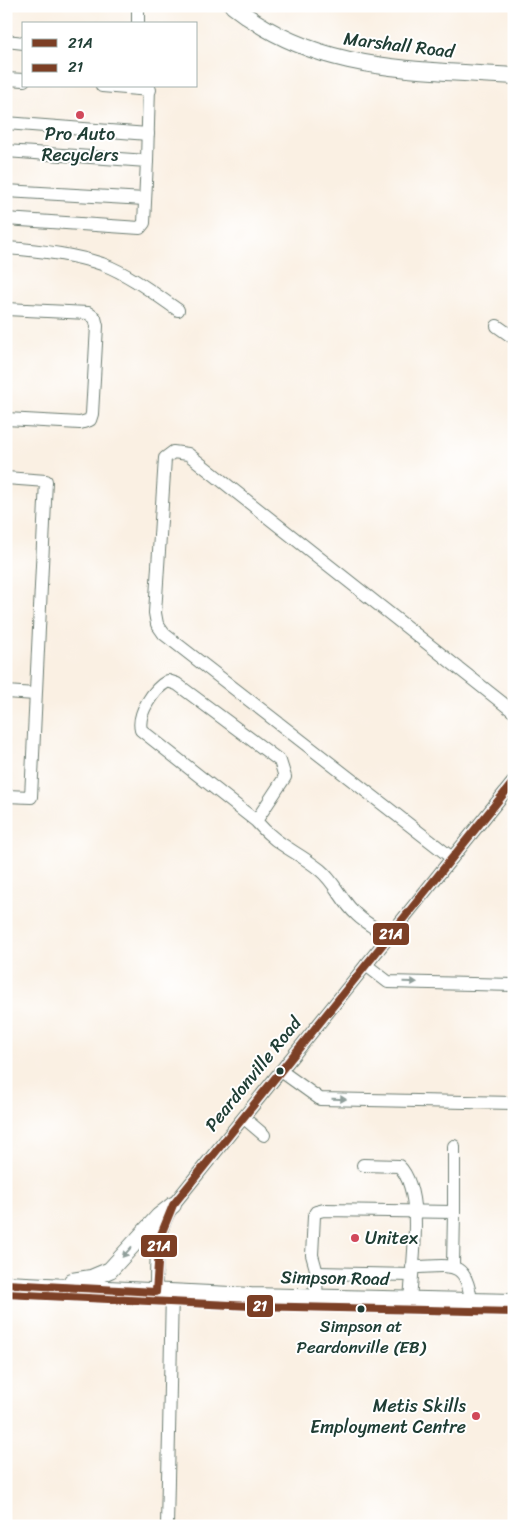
<svg xmlns="http://www.w3.org/2000/svg" width="520" height="1532" font-family="Sriracha,sans-serif">
	<rect width="100%" height="100%" fill="#fff"/>
	<filter id="ink" filterUnits="userSpaceOnUse"><feTurbulence type="fractalNoise" baseFrequency=".02" numOctaves="2"/><feDisplacementMap in="SourceGraphic" scale="10" xChannelSelector="R" yChannelSelector="G"/><feConvolveMatrix kernelMatrix="1 2 1 2 8 2 1 2 1" color-interpolation-filters="sRGB"/></filter>
	<filter id="wash" filterUnits="userSpaceOnUse"><feTurbulence type="fractalNoise" baseFrequency=".0096" numOctaves="4" result="noise"/><feDisplacementMap in="SourceGraphic" scale="20" xChannelSelector="R" yChannelSelector="G"/><feGaussianBlur stdDeviation="1.12" result="paint"/><feColorMatrix in="noise" values="0 0 0 0 0 0 0 0 0 0 0 0 0 0 0 0 0 1.4 0 .05"/><feComposite in="paint" operator="in"/></filter>
	<g filter="url(#wash)">
		<rect width="100%" height="100%" fill="#faf0e3"/>
	</g>
	<g filter="url(#ink)">
		<g fill="none" stroke-linecap="round" stroke-linejoin="round">
			<defs>
				<g id="minor">
					<path d="M138 24V6"/>
					<path d="M6 41 24 43"/>
					<path d="M6 79 24 80"/>
					<path d="M102 86 150 90"/>
					<path d="M6 123 148 134"/>
					<path d="M6 151 147 161 144 223 140 228 6 219"/>
					<path d="M147 161 149 86"/>
					<path d="M6 191 145 199"/>
					<path d="M6 248C37 250 72 254 102 264 129 274 155 294 178 310"/>
					<path d="M6 309 88 313 95 318 97 326 92 414 90 420 80 423 6 419"/>
					<path d="M497 326 514 338"/>
					<path d="M6 478 46 481 31 797 6 796"/>
					<path d="M6 692 35 694"/>
					<path d="M256 821 285 777 280 761 177 684 168 681C153 689 137 714 141 730L256 821C277 846 297 851 320 870 335 882 342 902 357 915 366 924 379 930 389 937"/>
					<path d="M452 858 164 634 157 624 155 613 165 458 173 452 188 454 514 712"/>
					<path d="M366 965 388 982 514 985"/>
					<path d="M281 1071 320 1099 514 1103"/>
					<path d="M244 1118 264 1135"/>
					<path d="M363 1165 399 1166C425 1192 412 1265 410 1300"/>
					<path d="M454 1212V1146"/>
					<path d="M412 1267C449 1267 466 1257 471 1301"/>
					<path d="M317 1273 312 1255 314 1216 316 1212 324 1210 454 1212 453 1266"/>
					<path d="M156 1292C156 1258 155 1235 173 1205L514 781"/>
					<path d="M316 1297 317 1273 411 1275"/>
					<path d="M167 1526 172 1292"/>
				</g>
				<g id="major">
					<path d="M233 6C317 73 412 69 514 76"/>
					<path d="M72 1281 91 1278 110 1270 159 1216 173 1205"/>
					<path d="M6 1284 251 1296 514 1302"/>
				</g>
			</defs>
			<use href="#minor" stroke="#6c7c71" stroke-width="14"/>
			<use href="#major" stroke="#6c7c71" stroke-width="18"/>
			<use href="#minor" stroke="#fff" stroke-width="12"/>
			<use href="#major" stroke="#fff" stroke-width="16"/>
			<defs>
				<path id="bus-1" d="M6 1284 156 1292 160 1237 173 1205 514 781"/>
				<path id="bus-2" d="M6 1294 251 1306 514 1312"/>
			</defs>
			<use href="#bus-1" stroke="#fff" stroke-width="11"/>
			<use href="#bus-2" stroke="#fff" stroke-width="11"/>
			<use href="#bus-1" stroke="#7c3f25" stroke-width="8"/>
			<use href="#bus-2" stroke="#7c3f25" stroke-width="8"/>
		</g>
		<defs><path id="oneway-solid" d="M-6-.8H1V-3.2L6.5 0L1 3.2V.8H-6Z" transform="scale(1.25)"/></defs>
		<g fill="#8f9e9a">
			<use href="#oneway-solid" transform="translate(410 982) rotate(1)"/>
			<use href="#oneway-solid" transform="translate(339 1099) rotate(1)"/>
			<use href="#oneway-solid" transform="translate(127 1252) rotate(132)"/>
		</g>
	</g>
	<g fill="#d1495b" stroke="#fff" stroke-width="2">
		<circle cx="80" cy="115" r="5"/>
		<circle cx="355" cy="1238" r="5"/>
		<circle cx="476" cy="1416" r="5"/>
	</g>
	<g fill="#1f3d34" stroke="#fff" stroke-width="2">
		<circle cx="280" cy="1071" r="4.5"/>
		<circle cx="361" cy="1309" r="4.5"/>
	</g>
	<g text-anchor="middle" dominant-baseline="central" stroke-width="4" stroke-linejoin="round" paint-order="stroke">
		<g font-size="17" fill="#1f3d34" stroke="#fff">
			<text x="361" y="1326">Simpson at<tspan x="361" dy="21">Peardonville (EB)</tspan></text>
		</g>
		<g font-size="18" fill="#1f3d34" stroke="#fff">
			<text transform="translate(399 45) rotate(7)">Marshall Road</text>
			<text transform="translate(253 1074) rotate(-51)">Peardonville Road</text>
			<text transform="translate(335 1278) rotate(1)">Simpson Road</text>
		</g>
		<g font-size="18" fill="#1f3d34" stroke="#fff">
			<text x="80" y="134">Pro Auto<tspan x="80" dy="21">Recyclers</tspan></text>
			<text x="365" y="1238" text-anchor="start">Unitex</text>
			<text x="466" y="1406" text-anchor="end">Metis Skills<tspan x="466" dy="21">Employment Centre</tspan></text>
		</g>
	</g>
	<g stroke="#fff" stroke-width="2">
		<rect x="372" y="922" width="38" height="24" rx="5" fill="#7c3f25"/>
		<rect x="140" y="1234" width="38" height="24" rx="5" fill="#7c3f25"/>
		<rect x="246" y="1294" width="28" height="24" rx="5" fill="#7c3f25"/>
	</g>
	<g font-size="14" text-anchor="middle" font-weight="bold" fill="#fff">
		<text x="391" y="939">21A</text>
		<text x="159" y="1251">21A</text>
		<text x="260" y="1311">21</text>
	</g>
	<rect width="520" height="1532" fill="none" stroke="#fff" stroke-width="25"/>
	<rect x="22" y="22" width="175" height="65" fill="#ffffff" stroke="#a5b1ae"/>
	<rect x="32" y="39" width="25" height="8" fill="#7c3f25" stroke="#a5b1ae"/>
	<text x="68" y="48" font-size="15" fill="#1f3d34">21A</text>
	<rect x="32" y="64" width="25" height="8" fill="#7c3f25" stroke="#a5b1ae"/>
	<text x="68" y="72" font-size="15" fill="#1f3d34">21</text>
</svg>
